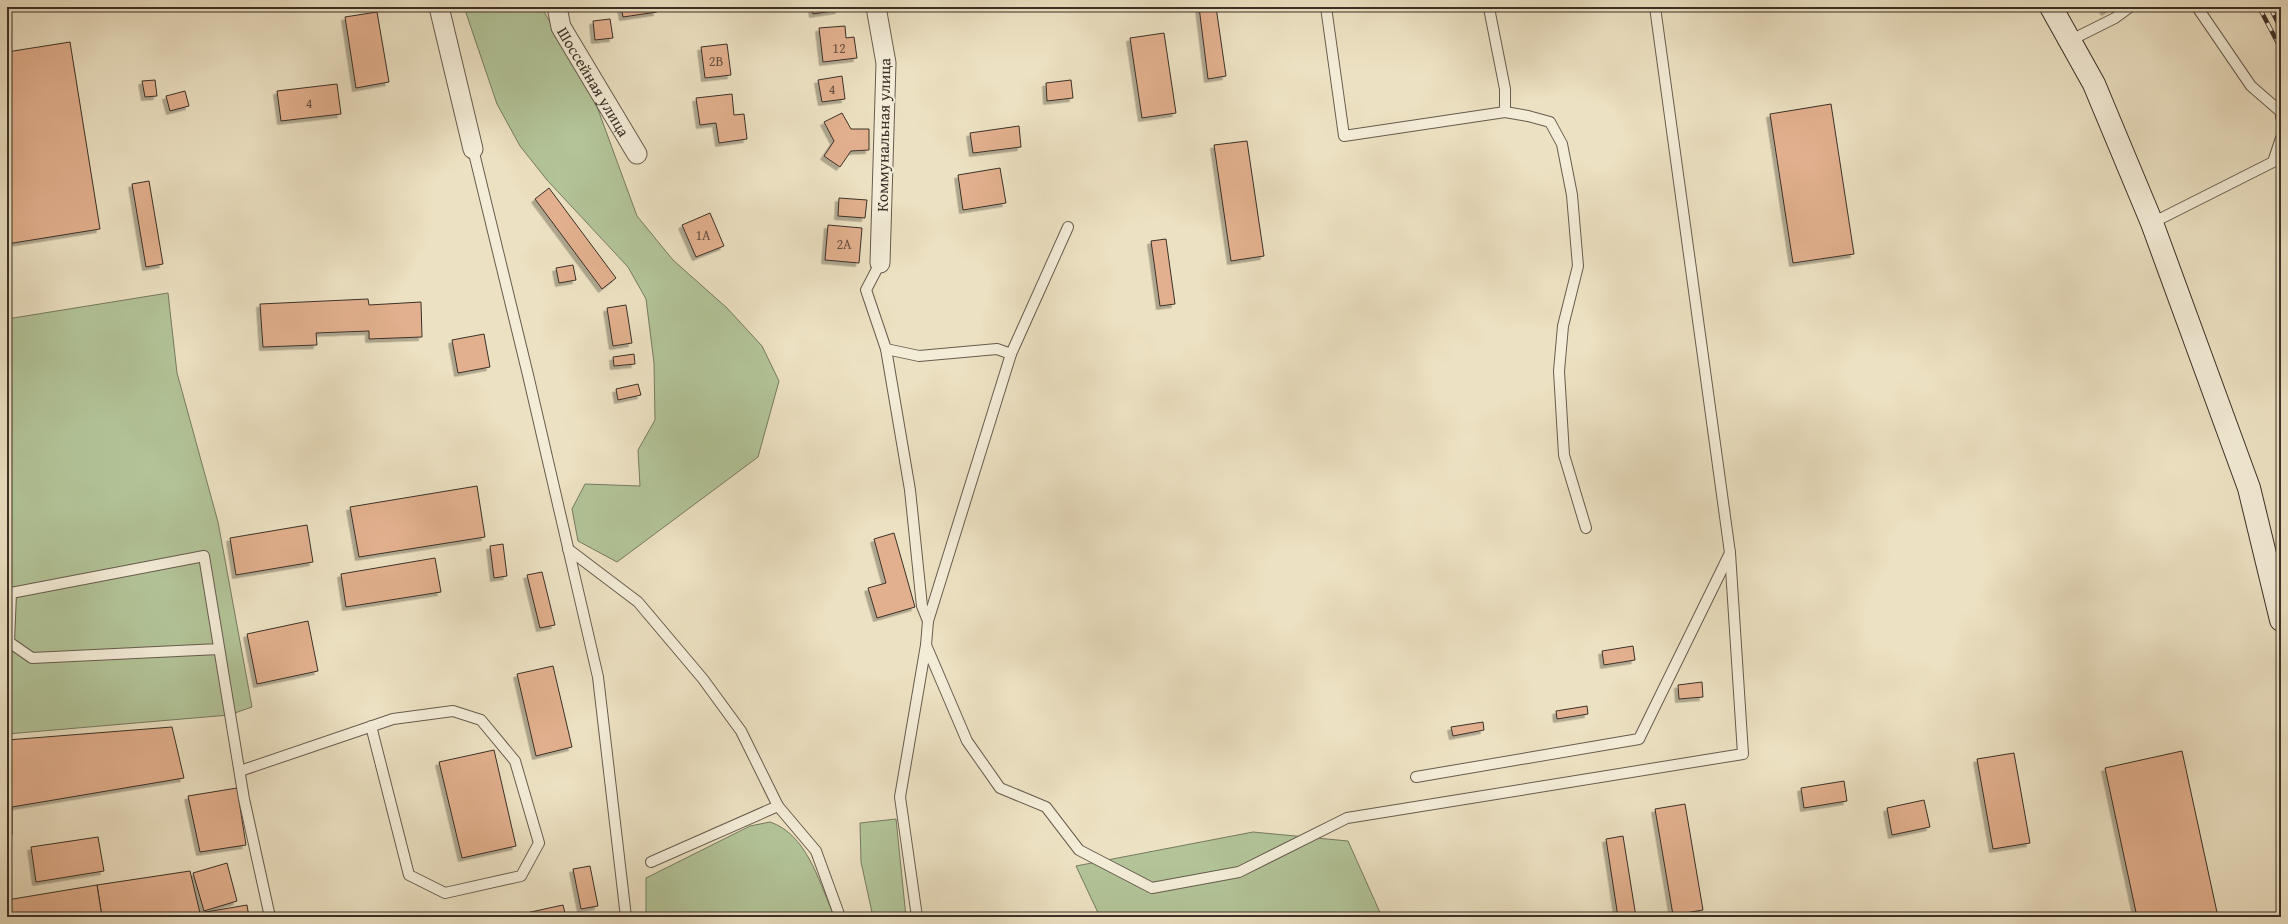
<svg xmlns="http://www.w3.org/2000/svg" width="2288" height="924" font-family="'Gentium Book Plus',serif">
	<defs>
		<filter id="shadow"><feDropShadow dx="-3.5" dy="3.5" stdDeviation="0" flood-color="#0004"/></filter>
	</defs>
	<rect width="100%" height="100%" fill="#ece1c2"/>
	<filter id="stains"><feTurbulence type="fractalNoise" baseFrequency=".005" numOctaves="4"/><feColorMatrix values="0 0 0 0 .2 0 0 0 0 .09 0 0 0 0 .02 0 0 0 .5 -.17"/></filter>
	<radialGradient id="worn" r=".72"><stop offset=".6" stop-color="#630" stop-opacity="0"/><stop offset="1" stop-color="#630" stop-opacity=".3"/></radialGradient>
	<g fill="#b2c498" stroke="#767a60">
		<path d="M464 7H541L592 93 637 216 673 260 727 308 762 346 779 381 758 457 617 562 578 541 572 509 585 484 640 486 638 450 655 420 654 363 646 299 628 267 547 180 520 146 497 104Z"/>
		<path d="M168 293 177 373 218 522 252 707 229 715 7 734V319Z"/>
		<path d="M896 819 906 917H873L861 862 860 823Z"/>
		<path d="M770 822C806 834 818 879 832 911V917H646V878L750 826Z"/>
		<path d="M1253 832 1348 841 1382 917H1100L1076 866Z"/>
	</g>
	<g fill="#e2b08e" stroke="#3b3027" filter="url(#shadow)">
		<path d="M621 7H656L657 12 623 17Z"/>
		<path d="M812 7H838L839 10 813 14Z"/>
		<path d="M1199 7H1216L1226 76 1208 79Z"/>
		<path d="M2102 7H2113L2105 12Z"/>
		<path d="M377 12 389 82 356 88 345 17Z"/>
		<path d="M610 19 613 38 595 40 593 21Z"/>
		<path d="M845 26 846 38 854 37 857 58 823 62 819 28Z"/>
		<path d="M1164 33 1176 113 1142 118 1130 38Z"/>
		<path d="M70 42 100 229 7 244V52Z"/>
		<path d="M727 44 731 75 705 78 701 47Z"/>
		<path d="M842 76 845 99 822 102 818 80Z"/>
		<path d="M155 80 157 96 145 97 142 81Z"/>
		<path d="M1071 80 1073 98 1047 101 1046 83Z"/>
		<path d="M337 84 341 114 281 121 277 91Z"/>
		<path d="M185 91 189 106 170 111 166 96Z"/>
		<path d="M732 94 734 115 744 114 747 139 719 143 716 123 700 125 696 98Z"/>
		<path d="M1831 104 1854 254 1793 263 1770 114Z"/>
		<path d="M842 113 851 129H869V150L851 151 840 167 824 156 834 141 824 122Z"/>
		<path d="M1019 126 1021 147 973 153 970 133Z"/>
		<path d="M1247 141 1264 256 1231 261 1214 145Z"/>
		<path d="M1000 168 1006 203 963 210 958 175Z"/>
		<path d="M149 181 163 264 146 267 132 184Z"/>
		<path d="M549 188 616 278 602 289 535 199Z"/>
		<path d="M839 198 867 200 865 218 838 216Z"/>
		<path d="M710 213 724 246 696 257 682 225Z"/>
		<path d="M828 225 862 228 859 263 825 260Z"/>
		<path d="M1166 239 1175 304 1160 306 1151 241Z"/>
		<path d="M573 265 576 280 559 283 556 268Z"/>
		<path d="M368 299 369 305 421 302 422 337 369 339V331L316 333 317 345 263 347 260 304Z"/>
		<path d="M626 305 632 343 613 346 607 308Z"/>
		<path d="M484 334 490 367 458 373 452 340Z"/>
		<path d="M634 354 635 364 614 366 613 357Z"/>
		<path d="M638 384 641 395 618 400 616 389Z"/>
		<path d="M477 486 485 537 359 557 350 507Z"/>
		<path d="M307 525 313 562 236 575 230 538Z"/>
		<path d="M894 533 915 607 877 618 868 588 886 583 874 539Z"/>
		<path d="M503 544 507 576 494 578 490 546Z"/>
		<path d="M435 558 441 592 346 607 341 574Z"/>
		<path d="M542 572 555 625 540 628 527 575Z"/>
		<path d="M308 621 318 671 257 684 247 634Z"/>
		<path d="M1633 646 1635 660 1604 665 1602 651Z"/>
		<path d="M553 666 572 747 536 756 517 674Z"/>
		<path d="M1702 682 1703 697 1679 699 1678 685Z"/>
		<path d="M1587 706 1588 714 1557 719 1556 711Z"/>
		<path d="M1483 722 1484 730 1453 736 1451 727Z"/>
		<path d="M172 727 184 778 12 807V835L7 836V740Z"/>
		<path d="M494 750 516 846 462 858 439 762Z"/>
		<path d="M2182 751 2218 917H2137L2105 768Z"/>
		<path d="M2014 753 2030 843 1993 849 1977 759Z"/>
		<path d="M1844 781 1847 801 1804 808 1801 788Z"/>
		<path d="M237 788 246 845 200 852 188 796Z"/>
		<path d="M1924 800 1930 827 1892 835 1887 808Z"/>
		<path d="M1685 804 1703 910 1673 915 1655 809Z"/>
		<path d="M1623 836 1636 917H1618L1606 839Z"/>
		<path d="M98 837 104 871 36 882 31 847Z"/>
		<path d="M227 863 237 901 204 911 193 873Z"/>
		<path d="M590 866 598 906 581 909 573 869Z"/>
		<path d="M190 871 200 913 247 905 249 917H102L97 885Z"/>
		<path d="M97 885 102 917H7V900Z"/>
		<path d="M563 905 566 917H518L517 915Z"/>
		<path d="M489 913V917H469Z"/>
	</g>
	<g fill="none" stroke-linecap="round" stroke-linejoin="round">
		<defs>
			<g id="service">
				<path d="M1326 7 1344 136 1505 112 1528 116 1550 122 1562 144 1572 195 1578 266 1563 326 1559 371 1564 455 1586 528"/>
				<path d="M2197 7 2251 86 2281 112V117"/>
				<path d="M1489 8 1505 89V112"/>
				<path d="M2071 40 2115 18 2130 7"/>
				<path d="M473 149 528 375 598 677 626 917"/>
				<path d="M2152 223 2273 162 2281 138"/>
				<path d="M880 263 866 290 886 349 910 490 922 606 928 621 926 645 967 741 1000 788 1046 807 1079 850 1152 888 1239 872 1347 818 1743 754 1730 553"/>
				<path d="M886 349 919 356 997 349 1011 354"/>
				<path d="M568 549 638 602 703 679 741 731 778 806"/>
				<path d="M928 621 1011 354 1068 227"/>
				<path d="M219 649 32 658 9 642 11 593 204 556 244 799 270 917"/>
				<path d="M240 771 393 719 453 711 481 720 515 761 539 843 521 876 445 893 409 875 371 726"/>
				<path d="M1416 777 1639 739 1730 553 1655 7"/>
				<path d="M651 862 778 806 816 851 840 917"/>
				<path d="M917 917 900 797 926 645"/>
			</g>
			<g id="minor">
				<path d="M439 7 473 149"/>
				<path id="s1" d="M557 7 561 27 637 154"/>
				<path d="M876 7 886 63 880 263"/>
			</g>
			<path id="secondary" d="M2051 7 2094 84 2152 223 2249 488 2281 620"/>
		</defs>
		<use href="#service" stroke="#675c4e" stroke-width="12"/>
		<use href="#minor" stroke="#675c4e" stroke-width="21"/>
		<use href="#secondary" stroke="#3b3027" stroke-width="24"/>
		<use href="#service" stroke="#f3ecd7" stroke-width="10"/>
		<use href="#minor" stroke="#f3ecd7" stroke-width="19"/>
		<use href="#secondary" stroke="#f3ecd7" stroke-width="22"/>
		<defs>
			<g id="rail">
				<path d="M2259 7 2281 49"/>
				<path d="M2270 7 2281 29"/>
			</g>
		</defs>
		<use href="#rail" stroke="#3b3027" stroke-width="4.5"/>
		<use href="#rail" stroke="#f3ecd7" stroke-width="3" stroke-dasharray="9" stroke-linecap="butt"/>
	</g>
	<g text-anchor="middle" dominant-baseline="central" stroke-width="4" stroke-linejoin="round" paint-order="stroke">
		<g font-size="14" fill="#655041">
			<text x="839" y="48">12</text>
			<text x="716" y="61">2В</text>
			<text x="832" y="89">4</text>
			<text x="309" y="103">4</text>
			<text x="703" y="235">1А</text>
			<text x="844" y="244">2А</text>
		</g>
		<g font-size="16" fill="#3b3027" stroke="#f3ecd7">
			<text stroke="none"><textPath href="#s1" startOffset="84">Шоссейная улица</textPath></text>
			<text transform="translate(883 135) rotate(-89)">Коммунальная улица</text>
		</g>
	</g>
	<rect width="2288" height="924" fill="none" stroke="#ece1c2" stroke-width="24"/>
	<rect x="8" y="8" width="2272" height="908" fill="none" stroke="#3b3027" stroke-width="2"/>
	<rect x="12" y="12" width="2264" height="900" fill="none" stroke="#3b3027"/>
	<rect width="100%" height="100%" filter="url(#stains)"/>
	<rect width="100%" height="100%" fill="url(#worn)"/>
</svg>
